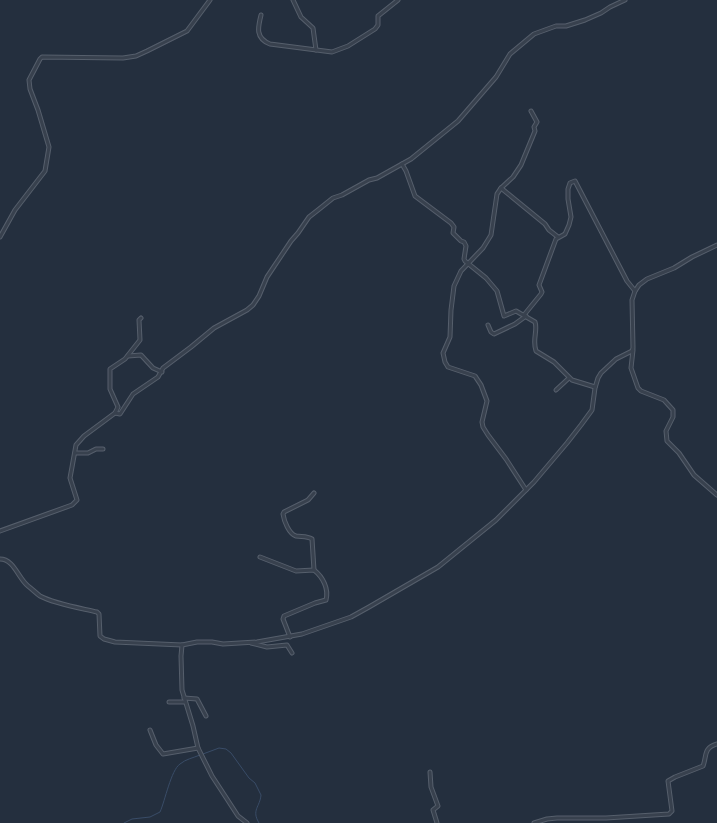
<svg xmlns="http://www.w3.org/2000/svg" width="717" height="823" font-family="'Nunito Sans',sans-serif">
	<rect width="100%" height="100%" fill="#242f3e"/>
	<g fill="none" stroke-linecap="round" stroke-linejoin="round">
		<g stroke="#394c67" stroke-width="1">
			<path d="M203 754 219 748 226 749 231 753 249 778 255 783 261 795C260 807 251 810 259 823"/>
			<path d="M124 823 132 819 150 817 160 812C165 801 171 770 180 764 186 759 193 758 200 755"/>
		</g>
		<defs>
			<g id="street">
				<path d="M293 0 301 17 313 28 316 50"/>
				<path d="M261 15C258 27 255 38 270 44L332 52 348 46 375 29 378 25V16L398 0"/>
				<path d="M531 111 537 122 534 127 535 131 521 165 513 177 501 188 545 224 549 230 558 237"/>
				<path d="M402 164 406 171 415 196 451 223 454 227 453 233 461 241 464 242 466 246 464 259 465 261 486 278 497 291 504 316 516 311 535 322C538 330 532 340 536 351L554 362 572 380 595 387"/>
				<path d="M501 188 497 194 491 235 483 248 461 271 454 286 451 310 450 337 443 353 445 362 448 367 475 376 481 385 487 401 482 422 483 427 488 435 506 459 526 490"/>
				<path d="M0 237 15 210 45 171 49 147 38 110 30 89 29 80 40 59 42 57 123 58 136 56 147 51 187 31 210 0"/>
				<path d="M524 315 541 294 542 292 539 285 556 239 565 234 569 225 571 217 568 199V189L570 183 575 181 627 281 635 291"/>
				<path d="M488 325 491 332 494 334 515 324 526 316"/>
				<path d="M633 350 631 368 638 388 641 391 664 400 673 410V417L666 431 667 441 679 453 694 475 717 495"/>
				<path d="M128 356 141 355 153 368 162 372"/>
				<path d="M556 390 569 378"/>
				<path d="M115 413 120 414 133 394 158 377 163 368 191 347 214 328 247 310 253 305 259 296 267 277 291 241 298 233 309 217 318 210 333 198 342 195 369 180 377 178 411 159 458 121 496 77 510 54 534 34 556 26H566L585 20 601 13 610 7 625 0"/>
				<path d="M75 453H88L96 449H103"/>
				<path d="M314 493 308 500 284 512 283 514C284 521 289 534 296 536 302 537 307 536 312 539L314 570"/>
				<path d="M0 531 72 505 77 500 70 478 76 445 84 436 115 413 118 407 110 389V369L125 359 140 340 139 320 141 318"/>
				<path d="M260 557 296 571 314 570C323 577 329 589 326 600L315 603 284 616 283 619 290 637"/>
				<path d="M0 559C14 559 18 578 28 586 32 589 36 593 40 596 55 604 80 608 97 612L99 614 100 636 104 639 115 642 182 645 197 642H212L223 644 257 642 302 634 351 617 369 607 438 567 496 520 534 482 567 443 581 425 592 410 595 388 598 378 601 373 616 359 632 351 633 348 632 300 635 291 639 285 647 279 674 268 692 257 717 245"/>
				<path d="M251 643 267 647 287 645 292 653"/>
				<path d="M182 645 181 656 182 690 193 726 198 748 212 776 227 799 238 816 247 823"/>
				<path d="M184 698 197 699 206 716"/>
				<path d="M169 702H185"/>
				<path d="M150 730 156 745 163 754 198 748"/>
				<path d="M430 772 431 787 438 806 433 810 437 823"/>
				<path d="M534 823 547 819 557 818H606L669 814 672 811 668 781 675 777 703 766C707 756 703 748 717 744"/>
			</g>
		</defs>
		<use href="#street" stroke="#565f6c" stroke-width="5"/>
		<use href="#street" stroke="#38414e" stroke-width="3"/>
	</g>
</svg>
